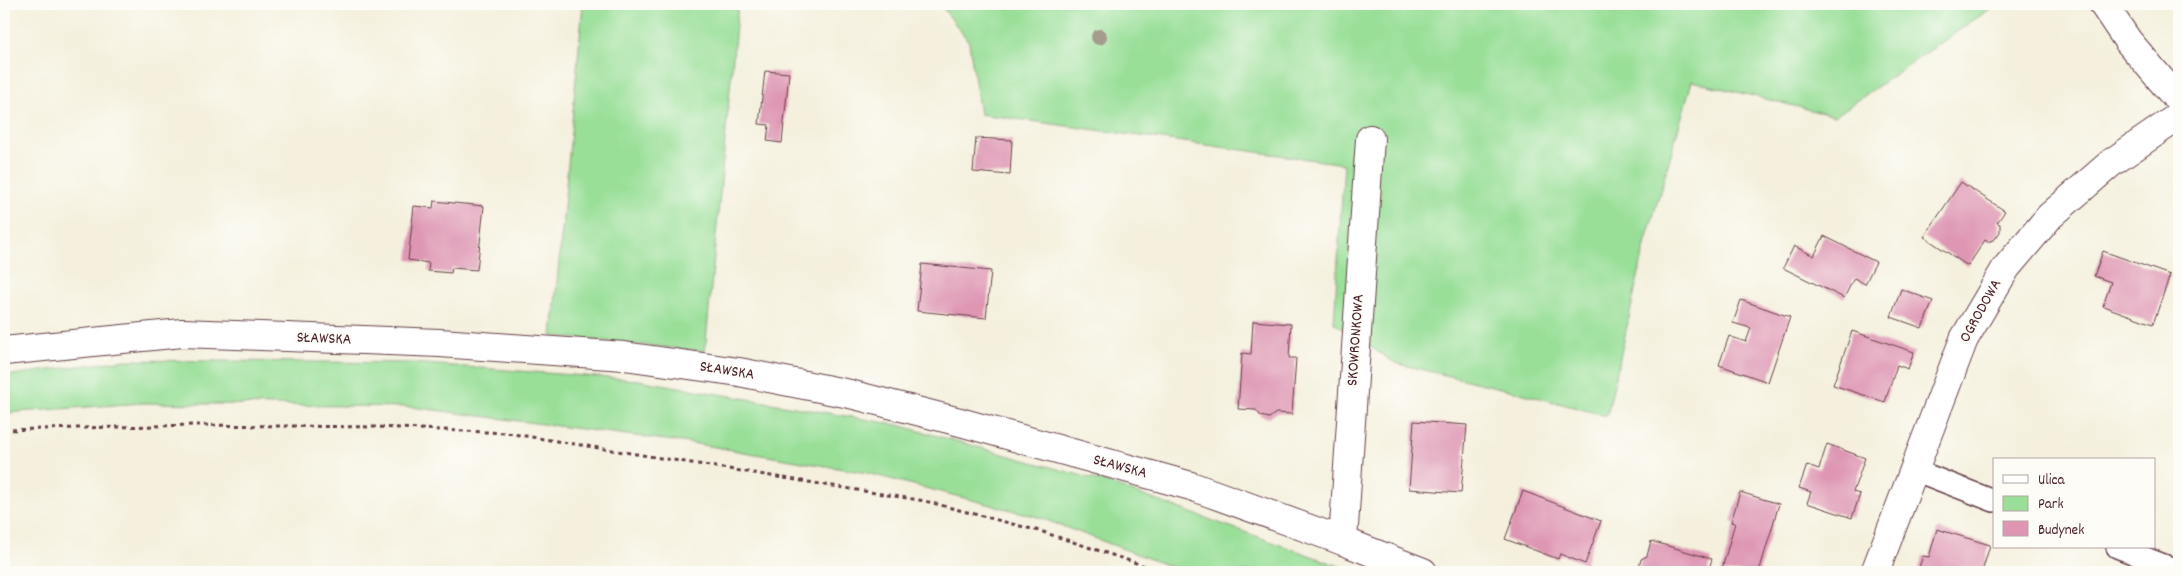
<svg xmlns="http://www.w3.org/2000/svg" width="2183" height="576" font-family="Dekko,sans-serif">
	<rect width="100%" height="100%" fill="#fdfcf7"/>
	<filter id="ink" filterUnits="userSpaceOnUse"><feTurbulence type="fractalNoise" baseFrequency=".02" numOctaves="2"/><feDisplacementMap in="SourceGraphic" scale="10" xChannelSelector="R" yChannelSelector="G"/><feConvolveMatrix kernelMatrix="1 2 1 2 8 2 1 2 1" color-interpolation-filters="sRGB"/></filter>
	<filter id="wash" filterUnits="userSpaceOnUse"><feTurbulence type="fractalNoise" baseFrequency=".0096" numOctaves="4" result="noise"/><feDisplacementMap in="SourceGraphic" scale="20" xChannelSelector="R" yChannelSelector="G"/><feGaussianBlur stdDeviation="1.12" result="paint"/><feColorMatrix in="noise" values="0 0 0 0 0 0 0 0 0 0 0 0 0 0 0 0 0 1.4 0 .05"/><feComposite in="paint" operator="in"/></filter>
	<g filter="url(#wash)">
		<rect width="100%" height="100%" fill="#f4f0dd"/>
		<g fill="#99df98" stroke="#727f62">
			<path d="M583 4H738L705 351 552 336Z"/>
			<path d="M940 4H1997L1835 116 1692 81 1646 241 1607 416 1513 391 1395 363 1334 323 1344 164 980 114 969 42Z"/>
			<path d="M125 360 413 363 638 380 898 425 1108 483 1356 572H1185L1038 517 867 473 697 444 411 407 143 403 4 413V376Z"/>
		</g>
		<g id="blocks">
			<g fill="#de96b3">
				<path d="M765 71 789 73 782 143 767 141 769 125 759 124Z"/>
				<path d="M976 138 1012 140 1010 175 973 172Z"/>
				<path d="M1961 182 2005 211 1997 223 2000 224V232L1995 239 1988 242 1985 240 1968 266 1924 237Z"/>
				<path d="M434 201 484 206 477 270 452 268 451 273 428 271 429 263 408 260 414 206 433 208Z"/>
				<path d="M1824 236 1876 262 1865 284 1854 278 1844 298 1783 268 1794 246 1814 256Z"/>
				<path d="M2103 251 2170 275 2153 324 2103 306 2111 282 2094 276Z"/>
				<path d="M922 264 991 271 986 318 917 311Z"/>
				<path d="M1901 289 1933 301 1922 328 1891 317Z"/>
				<path d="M1741 300 1790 317 1768 382 1719 365 1729 336 1746 342 1751 328 1733 323Z"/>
				<path d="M1253 321 1291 324 1289 358H1296L1292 414 1276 413 1269 418 1261 416 1256 410 1238 409 1242 353 1251 354Z"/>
				<path d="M1852 331 1914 352 1908 369 1897 365 1885 402 1833 385Z"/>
				<path d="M1414 421 1467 425 1461 493 1409 489Z"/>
				<path d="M1827 444 1865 458 1853 492 1860 494 1852 518 1807 503 1811 492 1799 488 1807 465 1819 469Z"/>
				<path d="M1523 491 1601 521 1585 564 1560 554 1558 559 1505 539Z"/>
				<path d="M1740 492 1779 504 1759 572H1721L1735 523 1731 522Z"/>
				<path d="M1937 529 1990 545 1982 572H1924L1918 570 1923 556 1929 557Z"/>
				<path d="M1651 541 1712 559 1708 572H1641L1639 568 1641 559 1647 556Z"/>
			</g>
		</g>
	</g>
	<g filter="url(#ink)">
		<use href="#blocks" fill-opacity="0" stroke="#643e46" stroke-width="1"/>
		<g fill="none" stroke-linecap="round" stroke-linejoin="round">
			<defs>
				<g id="lane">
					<path d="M1914 470 1994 501"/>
					<path d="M2117 547 2179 571"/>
				</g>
				<g id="street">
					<path d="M2103 4 2128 41 2179 101"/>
					<path d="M4 351 182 333 440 343 624 356 739 372 850 394 960 422 1191 486 1343 541 1423 572"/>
					<path d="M1343 541 1370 139"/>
					<path d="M1875 572 1964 339 2006 268 2050 216 2111 163 2179 116"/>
				</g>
			</defs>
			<use href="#lane" stroke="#643e46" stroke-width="24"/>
			<use href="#street" stroke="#643e46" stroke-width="30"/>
			<path stroke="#643e46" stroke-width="3" stroke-dasharray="4 4" stroke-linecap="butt" d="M4 430 193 425 377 427 507 433 925 501 1043 532 1163 572"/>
			<use href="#lane" stroke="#fff" stroke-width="21"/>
			<use href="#street" stroke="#fff" stroke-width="28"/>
		</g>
		<circle fill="#a49d8d" cx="1099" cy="37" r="8"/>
	</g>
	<g text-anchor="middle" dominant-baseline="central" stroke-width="4" stroke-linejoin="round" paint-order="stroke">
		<g font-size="16" fill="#4a1f2b" stroke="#fdfcf7">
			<text transform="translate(1981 311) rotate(-61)">OGRODOWA</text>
			<text transform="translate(324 339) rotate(2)">SŁAWSKA</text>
			<text transform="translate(1356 340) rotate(-86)">SKOWRONKOWA</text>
			<text transform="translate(727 371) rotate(9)">SŁAWSKA</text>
			<text transform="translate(1120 467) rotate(15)">SŁAWSKA</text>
		</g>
	</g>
	<rect width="2183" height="576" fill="none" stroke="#fdfcf7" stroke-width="20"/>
	<rect x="1993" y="458" width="162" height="90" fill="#fdfcf7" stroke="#b5a4a5"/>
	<rect x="2003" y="475" width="25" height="8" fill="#ffffff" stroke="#b5a4a5"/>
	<text x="2038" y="484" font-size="15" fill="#4a1f2b">Ulica</text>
	<rect x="2003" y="496" width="25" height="15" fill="#99df98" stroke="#b5a4a5"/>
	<text x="2038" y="508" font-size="15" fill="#4a1f2b">Park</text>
	<rect x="2003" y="521" width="25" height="15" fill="#de96b3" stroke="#b5a4a5"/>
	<text x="2038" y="534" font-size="15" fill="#4a1f2b">Budynek</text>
</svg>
